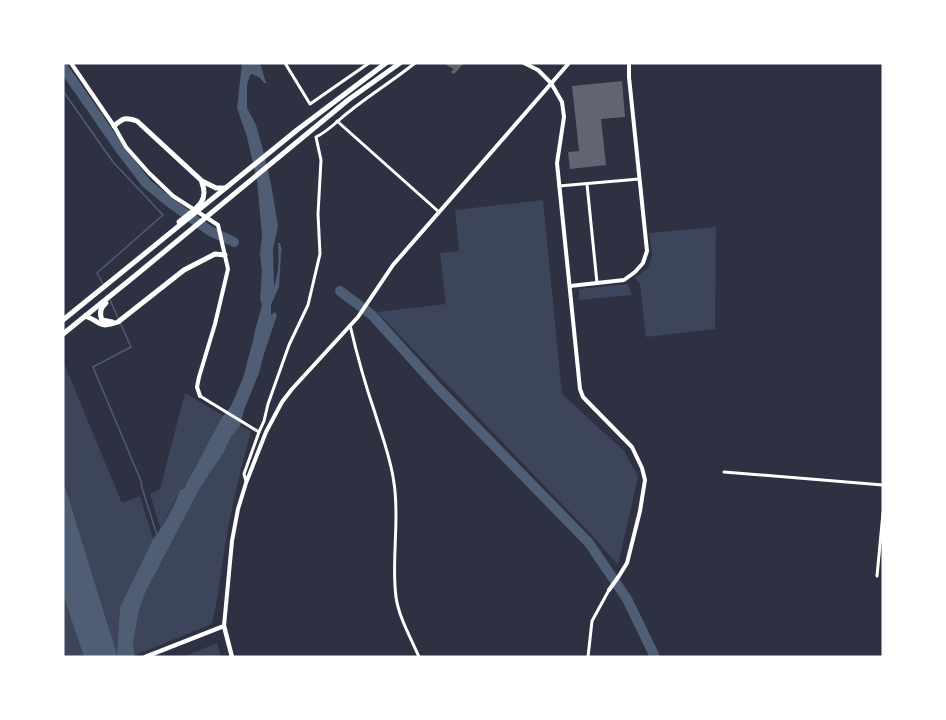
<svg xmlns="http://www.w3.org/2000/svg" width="946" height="720" font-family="'PT Sans Narrow',sans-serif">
	<rect width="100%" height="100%" fill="#2d3142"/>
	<g fill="#3c4559">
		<path d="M543 200 562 394 624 451 638 477 618 565 589 532 377 312 446 304 440 253 459 251 455 210Z"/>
		<path d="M716 227 715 329 646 337 640 284 635 278 649 267 652 254 649 233Z"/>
		<path d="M628 284 632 295 579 300V289Z"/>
		<path d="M63 361 122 503 140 496 153 539 120 607 117 657 63 480Z"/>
		<path d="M185 393 224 416 194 470 188 480 184 489 180 490 161 530 150 494 160 489Z"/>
		<path d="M240 426 251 431C241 469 231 507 225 546 221 572 218 598 212 624L135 655 133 643 139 610 146 591 200 488 224 452 231 437Z"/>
		<path d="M63 595 84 657H63Z"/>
		<path d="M217 643 221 657H183Z"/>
	</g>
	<path fill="#4f5d75" d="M242 63H260L266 83H264L259 77 252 74 250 75 247 85V108L256 125 262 146 271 184 278 226 273 249 274 287C279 273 279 257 278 243H280L282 250 281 253 279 287 271 305V315L275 312 277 315 264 354 259 373 244 410 240 426 231 437 224 452 200 488 146 591 139 610 133 643 135 657H84L63 595V480L117 655 120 607 153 539C165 524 174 507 180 490L184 489 188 480 194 470 221 419 231 406 243 378 254 337V334L262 305 260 299 262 271 260 254 262 235 257 181 247 137 237 108Z"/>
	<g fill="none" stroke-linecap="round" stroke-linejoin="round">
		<g stroke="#4f5d75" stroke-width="1.5">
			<path d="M63 91 113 162 163 215 97 273 103 284"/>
			<path d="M110 300 131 347 93 367 141 481 142 488 157 535"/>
		</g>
		<g stroke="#4f5d75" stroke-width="10">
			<path d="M63 67 120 149 146 183 169 202 210 231 234 242"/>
			<path d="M340 291 372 315 438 388 589 543 627 599 655 657"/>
		</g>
	</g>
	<g fill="#626471">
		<path d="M445 63H464L454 74 451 72 454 69 448 66Z"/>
		<path d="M622 81 625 117 601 119 606 165 570 169 568 152 579 151 572 86Z"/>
	</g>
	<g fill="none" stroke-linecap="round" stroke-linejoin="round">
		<g stroke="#fff" stroke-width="3">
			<path d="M285 63 310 104 369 63"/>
			<path d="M337 121 439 212"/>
			<path d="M587 184 597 283"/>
			<path d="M559 186 639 179"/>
			<path d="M350 325C357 355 365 384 375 413 382 436 391 459 394 483 400 521 391 559 396 597 399 618 411 638 419 657"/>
			<path d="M200 396 259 432 244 474 246 481"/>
			<path d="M259 432 264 421 268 404 289 345 308 305 320 254 318 214 321 160 316 137C329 131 339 119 350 111 371 94 394 80 415 63"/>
			<path d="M724 472 883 485"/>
			<path d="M877 576 883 513"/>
			<path d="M588 657 592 621 609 590"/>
		</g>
		<g stroke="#fff" stroke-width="4">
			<path d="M71 63 114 126 126 147 149 173 173 196 218 225 228 269 215 324 199 377 197 387 200 396"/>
			<path d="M524 63 538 70 551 83 562 102 564 117 557 163 580 389 583 397 632 447 642 468 645 480 640 511 627 563 619 576 609 590"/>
			<path d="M570 286 624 280 635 272 643 263 647 251 629 77V63"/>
			<path d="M224 626 232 541 238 509 246 483 266 432 282 402 292 389 358 317 393 265 569 63"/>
		</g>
		<path stroke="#fff" stroke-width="4.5" d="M145 657 224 626 232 657"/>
		<g stroke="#fff" stroke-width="5">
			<path d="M114 126C123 118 125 117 137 121L202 181 216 188H225"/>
			<path d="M179 222C193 210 210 203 202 183"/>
			<path d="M106 303C101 307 99 313 102 320L112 322"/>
			<path d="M85 316C102 322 98 329 118 322L184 270 215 254 225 255"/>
			<path d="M63 320 297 130 386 63"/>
			<path d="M63 334 136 275 348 100 400 63"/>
		</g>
	</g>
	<rect width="946" height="720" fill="none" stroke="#ffffff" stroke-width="129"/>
</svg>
